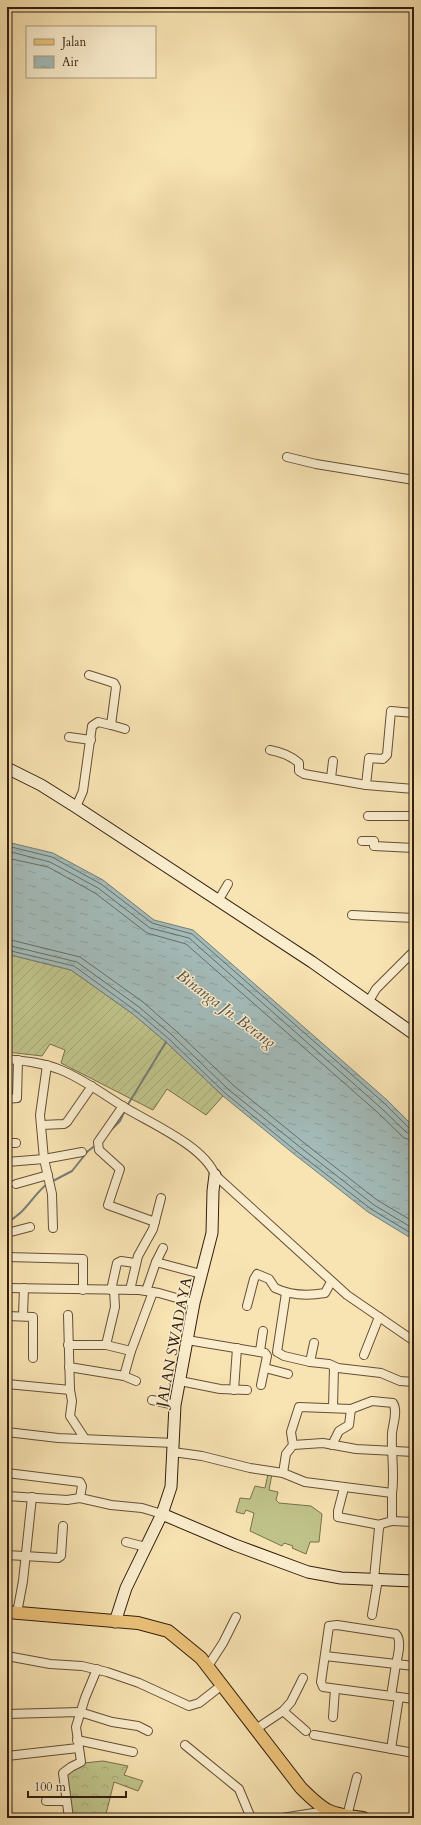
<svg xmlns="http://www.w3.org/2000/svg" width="421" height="1825" font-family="Cardo,serif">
	<defs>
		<pattern id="forest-crowns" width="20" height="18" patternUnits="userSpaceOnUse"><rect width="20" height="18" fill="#bfc38a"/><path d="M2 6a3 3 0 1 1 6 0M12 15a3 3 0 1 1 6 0" fill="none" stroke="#a5a776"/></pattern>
		<pattern id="garden-furrows" width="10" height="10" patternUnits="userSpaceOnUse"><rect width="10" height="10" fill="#bfc38a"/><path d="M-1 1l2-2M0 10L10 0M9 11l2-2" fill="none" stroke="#a5a776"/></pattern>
		<pattern id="water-ripples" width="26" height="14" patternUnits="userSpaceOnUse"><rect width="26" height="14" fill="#a3bbb9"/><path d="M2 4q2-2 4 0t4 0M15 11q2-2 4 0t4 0" fill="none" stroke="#8da09e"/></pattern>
	</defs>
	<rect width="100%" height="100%" fill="#f8e3b2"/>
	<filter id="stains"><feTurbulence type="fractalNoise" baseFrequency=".005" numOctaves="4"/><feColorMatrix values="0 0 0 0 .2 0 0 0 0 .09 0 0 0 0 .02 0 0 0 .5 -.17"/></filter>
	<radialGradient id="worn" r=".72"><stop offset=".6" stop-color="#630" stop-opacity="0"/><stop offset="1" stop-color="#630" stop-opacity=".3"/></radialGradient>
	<path fill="#bfc38a" stroke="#78704c" d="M268 1474H272L269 1490 278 1492 276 1500 279 1503 311 1506 322 1514 319 1542H310L306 1554 292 1548 293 1546 284 1543 282 1546 250 1531 254 1513 246 1510 244 1514 236 1512 240 1498 250 1499 255 1486 265 1488Z"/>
	<path fill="url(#forest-crowns)" stroke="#78704c" d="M103 1761 128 1766 124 1775 143 1781 138 1791 114 1782 105 1818H70L65 1775 84 1763Z"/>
	<path fill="url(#garden-furrows)" stroke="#78704c" d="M7 954 71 970 133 1014 166 1042 223 1096 206 1115 167 1089 153 1110 61 1063 65 1050 50 1044 42 1056 7 1052Z"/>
	<path fill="url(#water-ripples)" stroke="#767c75" d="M7 842 53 853 103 880 154 920 193 930 387 1100 414 1127V1240L368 1212 294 1154 223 1096 166 1042 133 1014 71 970 7 954Z"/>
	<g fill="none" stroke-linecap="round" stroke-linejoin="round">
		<g stroke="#6a6c64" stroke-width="1">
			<path d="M7 846 52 857 101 884 152 923 192 934 384 1103 410 1129 414 1130"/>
			<path d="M7 851 50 862 98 888 150 928 189 938 380 1107 406 1132 414 1135"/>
			<path d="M7 858 48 867 95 893 147 933 186 944 376 1111 404 1138 414 1141"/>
			<path d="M7 939 80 957 143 1002 176 1031 233 1085 303 1142 377 1200 414 1222"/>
			<path d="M7 945 77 962 139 1007 172 1035 229 1090 300 1147 374 1205 414 1229"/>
			<path d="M7 950 74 966 136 1011 169 1039 225 1093 296 1151 371 1209 414 1235"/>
		</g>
		<g stroke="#767c75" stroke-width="2">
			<path d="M127 1106 166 1042"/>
			<path d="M109 1132 120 1121 125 1110"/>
			<path d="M51 1182 72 1171 88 1151 96 1145"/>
			<path d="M7 1222C25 1214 32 1196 47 1184"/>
		</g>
		<defs>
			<g id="street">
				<path d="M287 457 316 464 414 480"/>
				<path d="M414 713 391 711 387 755 383 759 369 758 366 785 414 789"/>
				<path d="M111 725 125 729"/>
				<path d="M69 737 91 740"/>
				<path d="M270 750C281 752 290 755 299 763V771L304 774 366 785"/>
				<path d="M331 778 333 761"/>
				<path d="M76 807 83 791 92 726 98 722 111 725 116 687 114 683 89 675"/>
				<path d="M368 816H414"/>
				<path d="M362 841H374V846L414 848"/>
				<path d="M218 901 228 884"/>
				<path d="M352 915 414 918"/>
				<path d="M369 1001 376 989 414 951"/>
				<path d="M7 1059C25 1061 44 1063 61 1070 83 1079 103 1094 124 1107 150 1123 204 1146 215 1175L347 1295 414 1341"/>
				<path d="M47 1065 40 1115 44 1159 52 1194 53 1228"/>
				<path d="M7 1099 17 1098 18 1060"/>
				<path d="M123 1106 98 1142 99 1150 120 1169 108 1205 155 1222"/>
				<path d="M41 1125 64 1124 67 1122 92 1086"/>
				<path d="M7 1143H16"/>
				<path d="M7 1162 44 1159 82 1152"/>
				<path d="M16 1184 48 1175"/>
				<path d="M7 1233 30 1227"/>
				<path d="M7 1257 83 1259V1290"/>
				<path d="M156 1262 163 1248"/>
				<path d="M7 1288 139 1290 159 1293 194 1303"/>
				<path d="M111 1290 117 1263 121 1261 135 1263"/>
				<path d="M130 1290 138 1256 153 1229 161 1198"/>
				<path d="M146 1291 156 1262 201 1274"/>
				<path d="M286 1293 277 1352 284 1356 310 1362"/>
				<path d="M247 1306 254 1279 257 1274 269 1279 275 1288C292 1296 308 1296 325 1293L331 1282"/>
				<path d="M23 1315 24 1288"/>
				<path d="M68 1315 70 1390 72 1401 70 1416 85 1439"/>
				<path d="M7 1316 33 1317V1358"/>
				<path d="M187 1340 265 1353 267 1356 261 1385"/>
				<path d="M314 1343 310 1362 329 1364 338 1368 381 1373 400 1381 414 1382"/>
				<path d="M68 1345H106L115 1307 114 1290"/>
				<path d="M106 1345 131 1351"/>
				<path d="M260 1351 263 1331"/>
				<path d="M364 1355 379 1317"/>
				<path d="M69 1367 124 1376 131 1351 153 1292"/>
				<path d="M265 1368 288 1374"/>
				<path d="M124 1376 136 1381"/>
				<path d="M180 1381 220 1389 247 1390"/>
				<path d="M7 1384 70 1390"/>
				<path d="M234 1390 237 1348"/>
				<path d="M152 1400 175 1405"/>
				<path d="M333 1408 334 1367"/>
				<path d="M7 1432 58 1438 174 1443"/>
				<path d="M293 1445 323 1443 356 1449 414 1452"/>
				<path d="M173 1452 202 1456 250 1468 283 1473 305 1482 392 1493C395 1473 391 1454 392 1433 393 1424 398 1411 393 1403L372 1401 351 1409 349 1425 339 1431 332 1445"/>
				<path d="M7 1473 80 1482 82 1486 80 1498"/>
				<path d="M283 1473 286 1454 293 1445 291 1432 299 1407 351 1409"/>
				<path d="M344 1488 338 1511V1517L380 1525"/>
				<path d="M7 1496 67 1500 80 1498 111 1505 142 1508 162 1514"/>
				<path d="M392 1521 414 1522"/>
				<path d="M126 1542 146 1547"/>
				<path d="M7 1555 58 1558 61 1556 63 1526"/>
				<path d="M374 1579 379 1528 381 1524 392 1521V1493"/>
				<path d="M17 1613 23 1581 32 1497"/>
				<path d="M372 1615 378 1579"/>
				<path d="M7 1656 50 1664 82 1666 107 1672 139 1683 189 1706 199 1703 222 1685"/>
				<path d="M325 1656 396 1664 391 1696"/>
				<path d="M208 1666 223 1643 236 1617"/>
				<path d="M414 1666 396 1664C398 1656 402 1640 396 1634L337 1625 329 1626 321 1682 323 1687 414 1699"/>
				<path d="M283 1711 291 1702 303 1678"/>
				<path d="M7 1714 80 1712 112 1722 138 1726 148 1731"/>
				<path d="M333 1717 335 1689"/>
				<path d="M256 1729 283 1711 306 1731"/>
				<path d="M314 1735 414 1753"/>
				<path d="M77 1740 133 1752"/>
				<path d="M185 1745 239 1789 251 1818"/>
				<path d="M391 1749 399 1697"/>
				<path d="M7 1756 78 1748"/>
				<path d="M46 1801H66"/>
				<path d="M347 1816 357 1777"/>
				<path d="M69 1818 63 1773 71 1767 81 1762 76 1727 85 1698 97 1669"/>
				<path d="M282 1818 326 1811"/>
			</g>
			<g id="secondary">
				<path d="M7 768 41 785 76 807 312 962 414 1034"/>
				<path d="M162 1514 235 1545 308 1572 341 1578 414 1581"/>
				<path d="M115 1622 126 1588 162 1514 171 1487 175 1405 194 1303 212 1233 213 1191 215 1175"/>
			</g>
			<path id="primary" d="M7 1612 138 1623 168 1631 201 1658 301 1788C325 1812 329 1814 363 1818"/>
		</defs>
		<use href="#street" stroke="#644f37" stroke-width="10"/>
		<use href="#secondary" stroke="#321e0e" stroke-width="13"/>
		<use href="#primary" stroke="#321e0e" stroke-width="14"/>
		<use href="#street" stroke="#faedcd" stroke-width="8"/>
		<use href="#secondary" stroke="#faedcd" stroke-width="11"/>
		<use href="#primary" stroke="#ecc279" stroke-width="12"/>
	</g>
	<g text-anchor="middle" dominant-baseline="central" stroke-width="3" stroke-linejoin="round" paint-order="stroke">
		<g font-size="15" fill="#321e0e" stroke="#faedcd">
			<text transform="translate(174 1342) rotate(-79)">JALAN SWADAYA</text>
		</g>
		<g font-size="16" font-style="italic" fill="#544d41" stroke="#faedcd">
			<text transform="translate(226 1009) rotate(37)">Binanga Jn. Berang</text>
		</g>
	</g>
	<rect width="421" height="1825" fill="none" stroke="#f8e3b2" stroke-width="24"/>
	<rect x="8" y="8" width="405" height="1809" fill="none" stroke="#321e0e" stroke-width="2"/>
	<rect x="12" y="12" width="397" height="1801" fill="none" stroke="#321e0e"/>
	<rect x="26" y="26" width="130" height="52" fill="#faedcd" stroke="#aa9a81"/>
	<rect x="34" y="39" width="20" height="6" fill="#ecc279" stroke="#aa9a81"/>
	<text x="62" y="46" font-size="12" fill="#321e0e">Jalan</text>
	<rect x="34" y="56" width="20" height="12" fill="url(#water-ripples)" stroke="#aa9a81"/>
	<text x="62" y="66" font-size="12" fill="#321e0e">Air</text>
	<path d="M28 1791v6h98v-6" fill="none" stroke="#321e0e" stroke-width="2"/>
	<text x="34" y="1791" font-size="12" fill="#321e0e" stroke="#faedcd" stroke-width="3" paint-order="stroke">100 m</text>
	<rect width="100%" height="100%" filter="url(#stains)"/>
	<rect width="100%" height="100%" fill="url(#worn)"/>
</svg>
